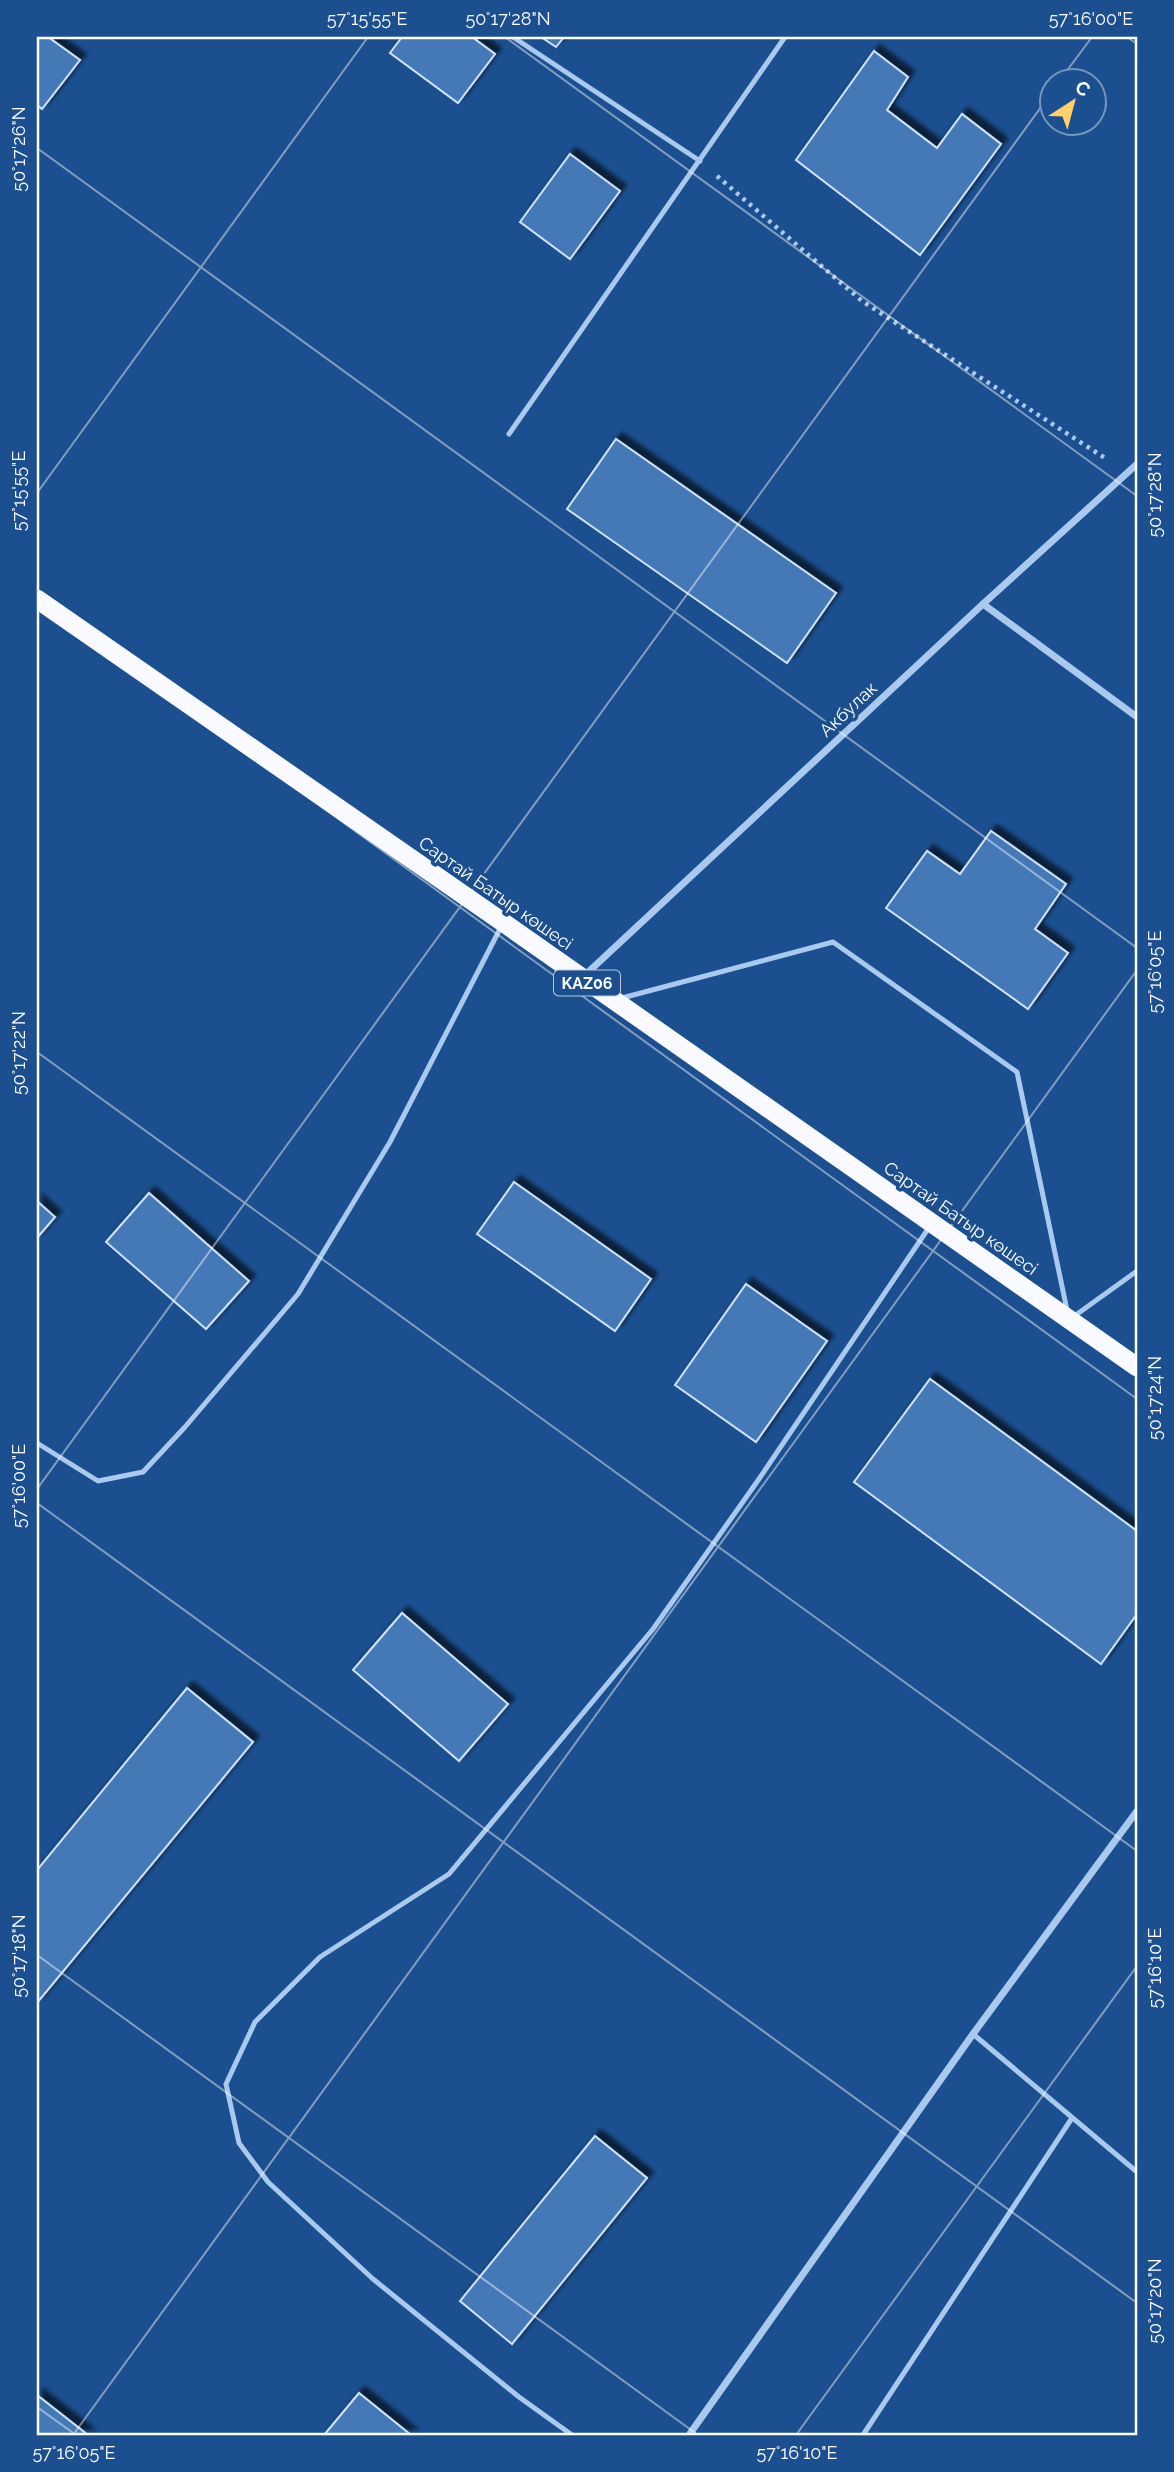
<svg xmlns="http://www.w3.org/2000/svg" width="1174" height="2472" font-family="Raleway,sans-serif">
	<defs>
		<filter id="shadow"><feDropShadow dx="6" dy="-6" stdDeviation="2" flood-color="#0009"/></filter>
	</defs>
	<rect width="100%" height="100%" fill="#1b4f8f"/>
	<g fill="#4478b7" stroke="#cfe3fa" stroke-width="2" filter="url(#shadow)">
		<path d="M37 37H48L80 60 42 109 37 105Z"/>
		<path d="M402 37H472L495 54 458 103 390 53Z"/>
		<path d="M541 37H564L556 47Z"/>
		<path d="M874 51 908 77 887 110 937 148 962 114 1001 144 920 255 796 160Z"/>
		<path d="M570 154 620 191 570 259 520 222Z"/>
		<path d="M616 439 836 593 787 663 567 509Z"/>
		<path d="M991 831 1066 884 1035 929 1068 953 1028 1009 886 908 927 851 960 874Z"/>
		<path d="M514 1182 651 1279 615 1331 477 1234Z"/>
		<path d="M149 1193 249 1281 206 1329 106 1242Z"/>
		<path d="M37 1201 55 1217 37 1238Z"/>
		<path d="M746 1284 827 1341 756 1442 675 1385Z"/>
		<path d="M930 1379 1137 1531V1614L1101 1664 854 1482Z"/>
		<path d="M402 1613 508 1704 459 1761 353 1670Z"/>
		<path d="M187 1688 253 1742 37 2003V1870Z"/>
		<path d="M595 2136 647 2178 512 2344 460 2301Z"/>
		<path d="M359 2393 411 2435H324Z"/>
		<path d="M37 2395 88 2435H37Z"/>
	</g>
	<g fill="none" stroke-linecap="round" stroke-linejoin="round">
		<path stroke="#a9c9ee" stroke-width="4.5" stroke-dasharray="3.5 5" stroke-linecap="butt" d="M717 176 862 301 1108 460"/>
		<g stroke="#a9c9ee" stroke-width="5">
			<path d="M513 37 700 161"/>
			<path d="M509 434 785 37"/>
			<path d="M622 998 833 942 1017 1072 1067 1310"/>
			<path d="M1073 1317 1137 1271"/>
			<path d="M37 1443 98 1481 143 1472 185 1427 298 1294 390 1142 502 925"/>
			<path d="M973 2034 1137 2172"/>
			<path d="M572 2435 519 2397 373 2279 268 2182 239 2143 226 2084 255 2022 320 1957 449 1874 653 1629 759 1479 930 1226"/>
			<path d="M863 2435 1072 2118"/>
		</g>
		<g stroke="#a9c9ee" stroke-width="7">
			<path d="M983 604 1137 717"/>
			<path d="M584 976 983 604 1137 464"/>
			<path d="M689 2435 973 2034 1137 1811"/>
		</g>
		<path stroke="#f8faff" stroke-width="19" d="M37 599 504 923 1137 1367"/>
	</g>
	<path fill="none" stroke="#fff" stroke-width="2" stroke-opacity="0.45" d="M505 37 1137 496M1127 37 1137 44M1060 80 1092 37M37 148 1137 948M37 493 368 37M37 600 1137 1399M37 1052 1137 1851M37 1489 1052 92M37 1503 1137 2303M37 1955 698 2435M37 2407 76 2435M73 2435 1137 970M796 2435 1137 1966"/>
	<g text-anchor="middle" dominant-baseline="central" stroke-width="7" stroke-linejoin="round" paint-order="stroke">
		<rect fill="#1b4f8f" stroke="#bbcadd" stroke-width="2" x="554" y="970.5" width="66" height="25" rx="5"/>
		<g font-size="16" font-weight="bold" fill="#fff">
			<text x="587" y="983">KАZ06</text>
		</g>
		<g font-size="18" fill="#fff" stroke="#1b4f8f">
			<text transform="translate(848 709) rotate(-43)">Акбулак</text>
			<text transform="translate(496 893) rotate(35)">Сартай Батыр көшесі</text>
			<text transform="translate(961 1218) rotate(35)">Сартай Батыр көшесі</text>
		</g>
	</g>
	<rect width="1174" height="2472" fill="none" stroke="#1b4f8f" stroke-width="77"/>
	<g transform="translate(1073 102) rotate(36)"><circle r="33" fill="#1b4f8f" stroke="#7695bc" stroke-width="2"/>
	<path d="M0-5L12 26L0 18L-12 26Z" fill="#ffd166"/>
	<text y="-10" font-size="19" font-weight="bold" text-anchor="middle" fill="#ffffff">С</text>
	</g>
	<rect x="38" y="38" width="1098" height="2396" fill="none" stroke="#fff" stroke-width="2.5"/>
	<g font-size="18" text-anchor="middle" fill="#fff">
		<text x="367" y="25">57°15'55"E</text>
		<text x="508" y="25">50°17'28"N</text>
		<text x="1091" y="25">57°16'00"E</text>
		<text transform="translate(19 149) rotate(-90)" y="6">50°17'26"N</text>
		<text transform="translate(19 491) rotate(-90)" y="6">57°15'55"E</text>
		<text transform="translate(1155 495) rotate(-90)" y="6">50°17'28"N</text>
		<text transform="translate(1155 972) rotate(-90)" y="6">57°16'05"E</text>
		<text transform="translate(19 1053) rotate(-90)" y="6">50°17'22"N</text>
		<text transform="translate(1155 1398) rotate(-90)" y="6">50°17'24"N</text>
		<text transform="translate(19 1486) rotate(-90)" y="6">57°16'00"E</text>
		<text transform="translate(19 1956) rotate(-90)" y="6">50°17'18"N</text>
		<text transform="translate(1155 1968) rotate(-90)" y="6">57°16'10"E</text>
		<text transform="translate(1155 2301) rotate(-90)" y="6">50°17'20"N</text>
		<text x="74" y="2459">57°16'05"E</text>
		<text x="797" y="2459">57°16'10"E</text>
	</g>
</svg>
